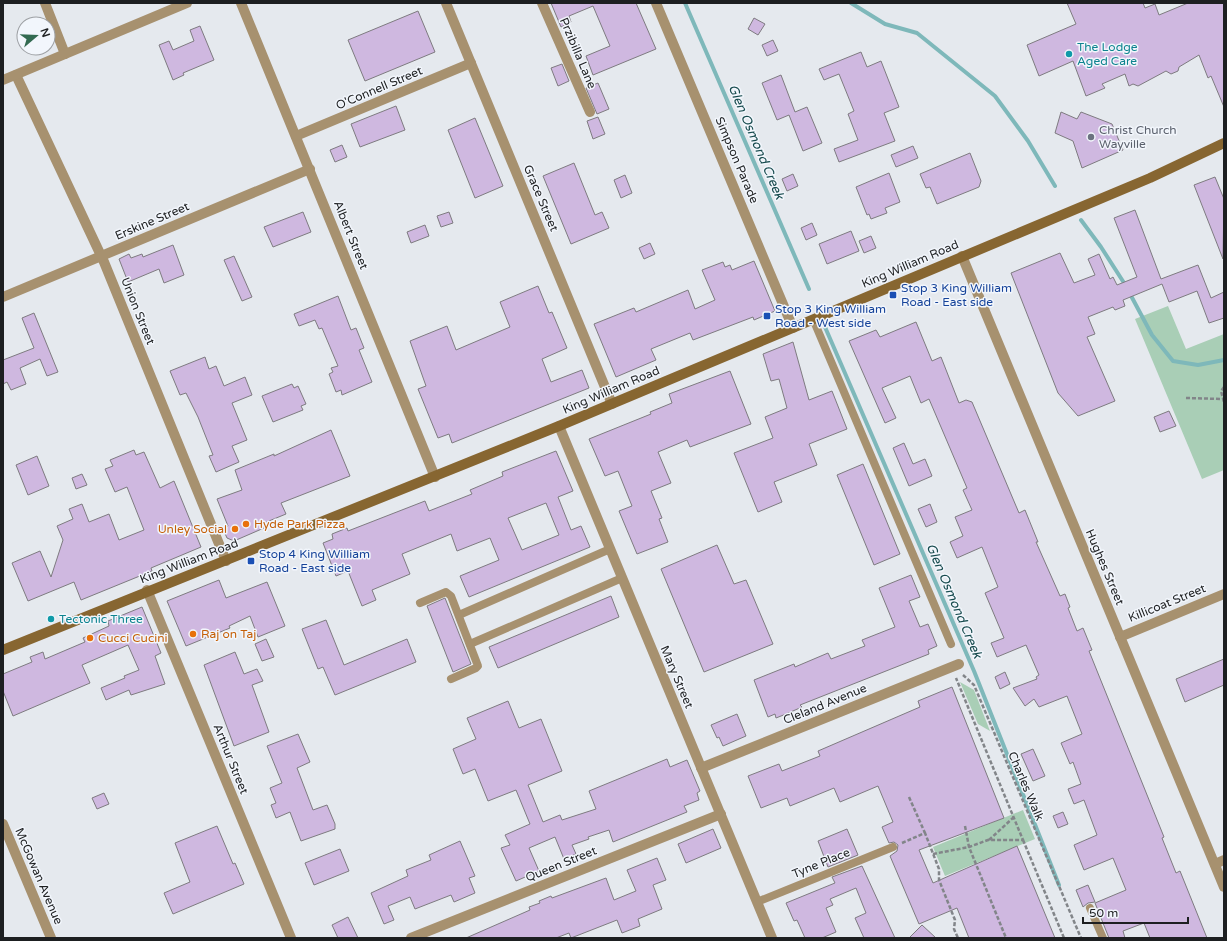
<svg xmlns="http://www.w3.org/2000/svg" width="1227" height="941" font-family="'Varela Round',sans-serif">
	<rect width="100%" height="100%" fill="#e5e9ee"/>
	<g fill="#a9ceb6">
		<path d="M1168 306 1186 349 1224 334V470L1202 479 1135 319Z"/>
		<path d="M960 682 974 690 990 731 978 724Z"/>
		<path d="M1023 810 1035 839 945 876 933 847Z"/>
	</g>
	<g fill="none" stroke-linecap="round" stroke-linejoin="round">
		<g stroke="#7eb8ba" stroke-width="4">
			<path d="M685 3 809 289"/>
			<path d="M851 3 885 24 917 33 995 96 1028 141 1055 186"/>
			<path d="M1081 220 1101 247 1126 286"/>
			<path d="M1129 292 1152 335 1173 361 1198 365 1224 360"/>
			<path d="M825 327 974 671 1059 885"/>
		</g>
	</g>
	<g fill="#cfb8e0" stroke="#7e7b80" fill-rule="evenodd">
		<path d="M551 3H636L656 49 593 75 586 56 610 46 593 6 569 16 571 22 561 27Z"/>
		<path d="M1067 3H1143L1145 8 1155 4 1159 15 1188 3H1224V107L1211 76 1208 78 1199 55 1179 67 1178 71 1171 74 1166 71 1138 86 1133 84 1129 86 1125 74 1102 84 1105 88 1086 96 1073 61 1039 76 1027 45 1076 24Z"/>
		<path d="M418 11 435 52 365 81 348 40Z"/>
		<path d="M754 18 765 24 758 35 748 29Z"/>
		<path d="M200 26 214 60 183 73 184 75 173 80 159 45 169 41 173 50 194 41 190 30Z"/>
		<path d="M773 40 778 51 767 56 762 45Z"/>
		<path d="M861 52 867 67 881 61 899 107 884 113 895 141 839 162 834 149 858 140 848 114 854 111 839 74 824 80 819 69Z"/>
		<path d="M562 64 569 81 558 86 551 68Z"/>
		<path d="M781 75 795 112 807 107 822 143 803 151 789 115 777 120 762 83Z"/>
		<path d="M598 83 609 109 597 114 586 88Z"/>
		<path d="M396 106 405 130 360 147 351 124Z"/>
		<path d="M1061 112 1077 119 1081 112 1112 124 1123 150 1082 168 1073 141 1055 133Z"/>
		<path d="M598 117 605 134 593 139 587 121Z"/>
		<path d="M475 118 503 186 475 198 448 130Z"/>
		<path d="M342 145 347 157 335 162 330 150Z"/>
		<path d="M913 146 918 158 896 167 891 155Z"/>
		<path d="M970 153 981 181 979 187 937 204 930 187 926 188 920 174Z"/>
		<path d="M574 163 595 215 602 212 609 228 571 244 543 176Z"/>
		<path d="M889 173 900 202 885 208 887 213 871 219 869 214 867 215 856 187Z"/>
		<path d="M793 174 798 186 787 191 782 179Z"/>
		<path d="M625 175 632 193 621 198 614 180Z"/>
		<path d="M1215 177 1224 199 1223 259 1194 185Z"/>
		<path d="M1135 210 1161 279 1198 265 1211 298 1224 292V318L1209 323 1197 291 1169 302 1162 284 1123 300 1125 306 1115 310 1113 307 1088 317 1095 334 1087 337 1115 401 1078 416 1058 393 1011 273 1060 253 1074 283 1095 275 1088 259 1099 254 1110 279 1113 277 1117 285 1137 277 1114 218Z"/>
		<path d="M303 212 311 232 273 247 264 227Z"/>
		<path d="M449 212 453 223 441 227 437 216Z"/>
		<path d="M812 223 817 235 806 240 801 228Z"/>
		<path d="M425 225 429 236 411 243 407 232Z"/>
		<path d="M851 231 859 251 827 264 819 244Z"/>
		<path d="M871 236 876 248 864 253 859 241Z"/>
		<path d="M650 243 655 254 644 259 639 248Z"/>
		<path d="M173 245 184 275 164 283 159 269 128 282 119 259 129 254 131 258 142 254 143 257Z"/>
		<path d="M234 256 252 297 242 301 224 260Z"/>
		<path d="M754 261 775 311 754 320 753 317 693 340 690 333 651 349 656 360 616 377 594 324 634 308 636 312 688 290 695 309 715 300 702 270 723 262 725 267 730 265 732 270Z"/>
		<path d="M538 286 549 313 552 312 567 348 542 359 551 382 582 370 589 388 452 443 449 434 438 438 418 389 426 386 410 341 447 326 456 350 510 327 500 302Z"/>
		<path d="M338 296 351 330 356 328 364 348 359 350 372 382 342 395 341 390 336 392 329 374 333 372 331 368 338 366 322 328 319 329 315 320 299 326 294 314Z"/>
		<path d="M34 313 58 372 47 376 40 359 20 368 26 384 11 390 7 382 3 384V360L34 348 22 318Z"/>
		<path d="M916 322 932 361 941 357 959 403 966 400 972 402 1019 513 1025 510 1038 542H1036L1060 596 1065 594 1070 607 1068 608 1077 631 1083 628 1092 650 1089 651 1164 837 1162 838 1176 873 1180 871 1207 938H1150L1144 923 1123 931 1125 938H1109L1095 903 1126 890 1113 858 1084 870 1074 845 1097 835 1084 800 1074 804 1068 789 1081 784 1073 762 1070 764 1061 743 1082 734 1067 696 1039 707 1034 699 1025 706 1013 688 1037 679 1036 677 1039 675 1026 645 997 657 991 643 1004 638 985 593 998 587 982 547 957 558 950 542 963 536 955 517 972 510 963 490 967 488 929 399 921 403 910 376 882 388 896 418 885 423 849 341 876 330 880 337Z"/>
		<path d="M793 342 809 400 832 391 847 429 809 444 817 465 774 482 782 502 758 512 734 453 773 438 765 417 787 408 779 379 771 381 763 354Z"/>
		<path d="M205 357 209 369 216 366 224 386 245 377 252 395 232 403 247 440 232 446 239 462 216 472 209 456 213 455 198 417 186 393 180 395 170 371Z"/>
		<path d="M730 371 751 424 690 447 687 440 658 452 671 483 651 491 662 518 659 519 668 542 637 554 619 511 632 506 618 471 605 476 589 439 651 414 650 412 672 403 669 394Z"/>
		<path d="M292 384 294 388 298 386 306 404 301 406 303 410 273 422 262 396Z"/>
		<path d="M1169 411 1176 426 1160 432 1154 417Z"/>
		<path d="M331 430 350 476 281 503 286 514 264 523V528L234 541 227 538 223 529 228 526 217 499 242 490 235 470 274 454V456Z"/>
		<path d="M904 443 913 464 925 459 932 476 909 486 893 448Z"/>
		<path d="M134 450 136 455 144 452 160 488 174 481 201 547 151 568 152 571 81 600 74 582 28 601 12 563 40 551 51 577 63 540 57 526 73 519 69 509 82 504 89 522 109 514 119 540 144 530 127 487 115 492 105 469 113 466 110 460Z"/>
		<path d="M556 451 573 491 558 497 571 530 581 526 590 547 469 597 460 576 499 560 490 538 457 551 451 534 402 554 410 574 372 590 376 600 362 606 348 571 336 576 323 543 333 539 332 534 347 528 348 531 425 501 429 511 472 494 470 490 503 476 502 472ZM546 503 559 535 522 550 508 518Z"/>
		<path d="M37 456 49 486 28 495 16 465Z"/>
		<path d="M863 464 900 554 874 565 837 475Z"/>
		<path d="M82 474 87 485 76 489 72 478Z"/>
		<path d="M930 504 937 522 926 527 918 509Z"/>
		<path d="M717 545 734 584 746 580 773 644 704 672 661 569Z"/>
		<path d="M911 575 920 597 909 601 920 627 928 624 937 646 928 650 929 654 800 705 802 707 786 714 776 718 775 714 768 717 754 680 794 664 795 667 828 653 831 659 865 646 862 640 895 627 879 588Z"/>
		<path d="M219 580 226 598 267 582 285 626 258 637 250 616 229 626 230 628 186 646 167 601Z"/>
		<path d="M611 596 619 617 498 668 489 647Z"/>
		<path d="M445 598 471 664 453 672 427 606Z"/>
		<path d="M142 607 161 653 155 656 165 684 131 695 129 690 106 700 101 688 125 678 124 676 139 670 128 645 82 665 90 683 13 716 3 691V674L32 662 30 657 43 652 45 659 85 642 83 638 109 626 108 621Z"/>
		<path d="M326 620 344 665 407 639 416 662 335 695 323 667 318 669 302 629Z"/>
		<path d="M266 639 274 657 262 661 255 644Z"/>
		<path d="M235 652 244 674 257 669 263 681 252 685 269 732 234 746 204 665Z"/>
		<path d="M1224 659V685L1185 702 1176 679Z"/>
		<path d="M1005 672 1010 684 1000 689 995 677Z"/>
		<path d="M952 687 1004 818 919 850 933 883 1017 846 1055 938H969L957 908 919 924 890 856 897 851 898 845 894 842 889 843 882 827 893 822 878 786 840 802 834 788 790 806 787 798 761 808 748 776 779 764 782 771 820 756 818 751 920 707 918 701Z"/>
		<path d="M508 701 519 728 541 719 562 771 528 785 543 822 560 815 562 820 596 809 589 791 667 759 670 767 687 760 700 791 697 793 699 800 684 806 687 812 613 842 609 830 588 837 589 839 572 845 576 854 564 859 555 837 529 848 539 871 516 881 501 848 510 845 505 835 530 824 516 790 488 801 475 769 463 774 453 749 476 739 467 718Z"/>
		<path d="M737 714 746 736 723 746 719 737 717 738 711 725Z"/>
		<path d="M298 734 310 762 297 768 313 810 327 805 335 824V829L301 841 290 812 276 818 271 805 276 803 270 788 282 783 267 746Z"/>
		<path d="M1033 749 1045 776 1033 781 1021 754Z"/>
		<path d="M104 793 109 804 97 809 92 798Z"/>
		<path d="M1063 812 1068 824 1058 828 1053 816Z"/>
		<path d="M217 826 233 864 235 863 244 884 173 914 164 893 190 882 175 843Z"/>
		<path d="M713 829 721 848 686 863 678 844Z"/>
		<path d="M847 829 858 855 828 867 818 841Z"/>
		<path d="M460 841 475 876 469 878 475 893 454 902 451 895 415 909 410 897 388 906 394 920 384 924 371 893 408 876 406 870 431 860 429 855Z"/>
		<path d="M340 849 349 871 314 885 305 863Z"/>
		<path d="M657 858 666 880 653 885 662 909 638 919 640 926 622 933 617 920 571 938 569 933 556 938H466L530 910 529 907 540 903 539 901 551 896 552 898 606 878 614 900 636 891 627 870Z"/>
		<path d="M862 866 895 938H864L855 918 866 913 856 888 830 899 833 905 826 908 836 932 822 938H805L797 920 794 921 786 903 835 883 832 877Z"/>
		<path d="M1088 885 1095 902 1088 903 1083 907 1076 890Z"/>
		<path d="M348 917 358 938H338L332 925Z"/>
		<path d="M922 925 936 938H909Z"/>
	</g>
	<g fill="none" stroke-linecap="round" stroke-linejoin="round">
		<g stroke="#828589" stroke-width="2.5" stroke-dasharray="4 2" stroke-linecap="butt">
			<path d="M1224 387 1221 391 1224 402"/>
			<path d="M1186 398 1223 399"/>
			<path d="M963 675 974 685 1081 938"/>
			<path d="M909 797 925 833"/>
			<path d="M965 826 969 847 1006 938"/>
			<path d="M989 840 1014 817"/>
			<path d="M1023 840 1064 938"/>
			<path d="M902 843 925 833 939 869V880L955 920 954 929 958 938"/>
			<path d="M933 854 969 847 988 840H1023L956 678"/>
		</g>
		<g stroke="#a7916f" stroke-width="8">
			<path d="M813 319 951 644"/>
			<path d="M420 603 446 592 451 596 478 666 476 668 451 679"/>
			<path d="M459 615 610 549"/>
			<path d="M470 644 622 578"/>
			<path d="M757 902 893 847"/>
			<path d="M1090 908 1103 938"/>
		</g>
		<g stroke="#a7916f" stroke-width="10">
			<path d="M45 3 65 54"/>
			<path d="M241 3 435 477"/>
			<path d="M446 3 612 404"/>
			<path d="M542 3 590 112"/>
			<path d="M656 3 793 328"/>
			<path d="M16 75 104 262 226 561"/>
			<path d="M3 80 187 3"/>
			<path d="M296 136 471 63"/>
			<path d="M962 256 1224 887"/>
			<path d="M3 297 310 169"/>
			<path d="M559 426 772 938"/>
			<path d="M147 590 291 938"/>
			<path d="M1120 637 1224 594"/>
			<path d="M701 768 959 664"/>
			<path d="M3 824 51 938"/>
			<path d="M1215 864 1224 860"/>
			<path d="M411 938 721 814"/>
		</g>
		<path stroke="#876631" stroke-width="10" d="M3 650 559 426 1150 178 1224 143"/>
	</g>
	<g fill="#0f9aa8" stroke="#f2f6fc" stroke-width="1.5">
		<circle cx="1069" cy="54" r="4"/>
		<circle cx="51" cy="619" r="4"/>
	</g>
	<circle fill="#6b7280" stroke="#f2f6fc" stroke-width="1.5" cx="1091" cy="137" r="4"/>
	<g fill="#1a4fb4" stroke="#f2f6fc" stroke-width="1.5">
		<rect x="889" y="291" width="8" height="8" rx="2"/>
		<rect x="763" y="312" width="8" height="8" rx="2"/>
		<rect x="247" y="557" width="8" height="8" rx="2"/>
	</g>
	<g fill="#e8710a" stroke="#f2f6fc" stroke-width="1.5">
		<circle cx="246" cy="524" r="4"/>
		<circle cx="235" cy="529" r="4"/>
		<circle cx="193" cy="634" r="4"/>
		<circle cx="90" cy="638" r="4"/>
	</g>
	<g text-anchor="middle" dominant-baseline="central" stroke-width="3" stroke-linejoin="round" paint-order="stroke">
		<g font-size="12" fill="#0d838f" stroke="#f2f6fc" text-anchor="start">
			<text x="1077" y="47">The Lodge<tspan x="1077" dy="14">Aged Care</tspan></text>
			<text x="59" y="619">Tectonic Three</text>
		</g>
		<g font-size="12" fill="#1d1f21" stroke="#f2f6fc">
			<text transform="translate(578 53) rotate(67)">Przibilla Lane</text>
			<text transform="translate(379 88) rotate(-23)">O'Connell Street</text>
			<text transform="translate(737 160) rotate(67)">Simpson Parade</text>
			<text transform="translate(541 198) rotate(67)">Grace Street</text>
			<text transform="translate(152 221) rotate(-23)">Erskine Street</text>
			<text transform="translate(351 235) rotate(68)">Albert Street</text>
			<text transform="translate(910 264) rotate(-23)">King William Road</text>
			<text transform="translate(138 311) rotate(68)">Union Street</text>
			<text transform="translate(611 390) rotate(-23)">King William Road</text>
			<text transform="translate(189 561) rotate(-21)">King William Road</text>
			<text transform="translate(1105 567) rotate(67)">Hughes Street</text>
			<text transform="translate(1167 603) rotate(-22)">Killicoat Street</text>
			<text transform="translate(677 677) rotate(67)">Mary Street</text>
			<text transform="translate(825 704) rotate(-22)">Cleland Avenue</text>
			<text transform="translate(231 759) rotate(68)">Arthur Street</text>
			<text transform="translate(1026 786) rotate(67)">Charles Walk</text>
			<text transform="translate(821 863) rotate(-22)">Tyne Place</text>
			<text transform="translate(561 864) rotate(-22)">Queen Street</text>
			<text transform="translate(39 876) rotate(67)">McGowan Avenue</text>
		</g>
		<g font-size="12" fill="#5b616d" stroke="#f2f6fc" text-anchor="start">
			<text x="1099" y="130">Christ Church<tspan x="1099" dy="14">Wayville</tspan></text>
		</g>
		<g font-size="12" fill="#164399" stroke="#f2f6fc" text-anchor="start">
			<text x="901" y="288">Stop 3 King William<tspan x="901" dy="14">Road - East side</tspan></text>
			<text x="775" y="309">Stop 3 King William<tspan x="775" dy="14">Road - West side</tspan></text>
			<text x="259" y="554">Stop 4 King William<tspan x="259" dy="14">Road - East side</tspan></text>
		</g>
		<g font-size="12" fill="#c56008" stroke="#f2f6fc" text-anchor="start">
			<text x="254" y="524">Hyde Park Pizza</text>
			<text x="227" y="529" text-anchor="end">Unley Social</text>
			<text x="201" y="634">Raj on Taj</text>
			<text x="98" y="638">Cucci Cucini</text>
		</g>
		<g font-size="13" font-style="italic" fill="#164a4d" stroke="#f2f6fc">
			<text transform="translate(756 142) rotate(67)">Glen Osmond Creek</text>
			<text transform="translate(954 601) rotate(67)">Glen Osmond Creek</text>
		</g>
	</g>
	<rect width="1227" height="941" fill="none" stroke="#1d1f21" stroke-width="8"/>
	<g transform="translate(36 36) rotate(71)"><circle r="19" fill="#f2f6fc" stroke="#9da0a4"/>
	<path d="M0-3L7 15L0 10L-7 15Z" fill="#326a51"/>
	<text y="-6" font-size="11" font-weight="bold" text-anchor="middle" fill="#1d1f21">N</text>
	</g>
	<path d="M1083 917v6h105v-6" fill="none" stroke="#1d1f21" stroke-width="2"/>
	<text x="1089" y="917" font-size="12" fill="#1d1f21" stroke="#f2f6fc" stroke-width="3" paint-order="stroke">50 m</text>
</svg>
